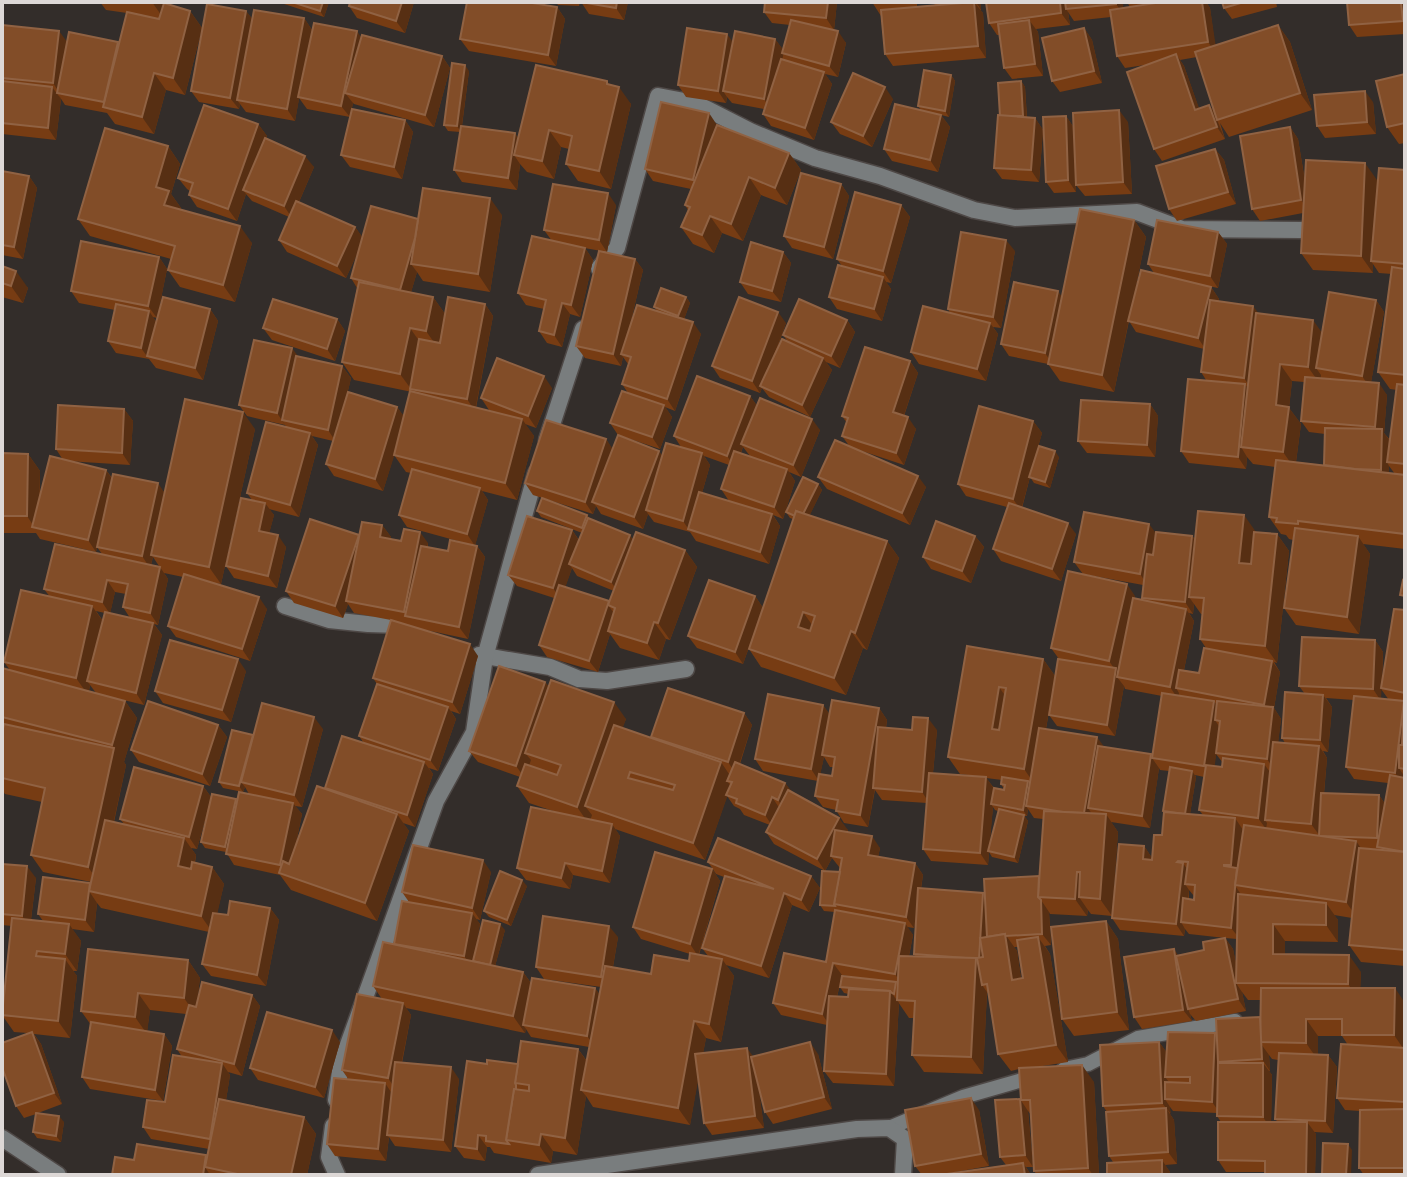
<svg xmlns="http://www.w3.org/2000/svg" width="1407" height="1177" font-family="Quicksand,sans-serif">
	<rect width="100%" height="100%" fill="#332d2a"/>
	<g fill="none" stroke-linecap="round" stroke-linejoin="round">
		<defs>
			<g id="lane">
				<path d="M1064 1069 1088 1064 1138 1038 1235 1021"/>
				<path d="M889 1128 963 1097 1036 1076"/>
			</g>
			<g id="street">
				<path d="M599 268 617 248 658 96 695 103 750 131 815 158 880 176 974 210 1015 218 1137 212 1182 229 1301 230"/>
				<path d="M547 440 583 329"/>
				<path d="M285 606 329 620 368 624 399 625 408 628"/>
				<path d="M479 655 550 667 579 679 607 681 686 669"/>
				<path d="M336 1100 341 1064 436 801 474 732 485 657 536 473"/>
				<path d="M333 1126 329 1157 337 1175"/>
				<path d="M2 1138 58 1175"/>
				<path d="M538 1175 857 1129 889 1128 905 1139 903 1175"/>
			</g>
		</defs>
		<use href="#lane" stroke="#4e4846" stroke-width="17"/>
		<use href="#street" stroke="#4e4846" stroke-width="19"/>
		<use href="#lane" stroke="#797d7e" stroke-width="14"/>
		<use href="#street" stroke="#797d7e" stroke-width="16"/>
	</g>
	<g fill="#773c13" fill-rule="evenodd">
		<path d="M100 2H166V4L190 11 202 28 185 95 166 90 154 134 115 124 107 113 65 105 58 94 61 99 56 140 2 134V25L67 42 119 43 127 13 106 10Z"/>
		<path d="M278 2H329L324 17Z"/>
		<path d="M350 2H414L405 33 357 18 349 6Z"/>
		<path d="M556 2H580L579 6 558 5Z"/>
		<path d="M581 2H628L624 20 589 14Z"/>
		<path d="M837 2 834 30 846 43 838 77 825 74 832 84 814 140 771 126 763 114 764 109 732 103 727 97 726 103 686 97 678 85 775 39 783 50 790 25 772 23 764 12Z"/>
		<path d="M872 2H917V6L935 5 933 2H981V10H980L983 13 986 58 893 66 885 54 881 16Z"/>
		<path d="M986 2H1123V8L1130 7 1127 2H1206L1210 8 1215 46 1278 25 1290 42 1312 110 1229 137 1220 123 1225 139 1162 161 1154 149 1145 65 1125 68 1117 56 1111 17 1074 21 1068 12 1070 25 1036 29 1038 32 1043 76 1012 79 1004 68 1000 35H997L989 23ZM1197 57 1215 113 1209 105 1199 109 1184 66 1180 60Z"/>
		<path d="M1222 2H1276L1277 7 1232 19 1224 8Z"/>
		<path d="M1405 2V34L1357 37 1349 25Z"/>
		<path d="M557 7 565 19 556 66 469 51 460 39Z"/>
		<path d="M246 11 252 19 304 18 312 30 361 38 442 56 450 68 434 127 354 104 353 103 350 117 307 109 299 98 295 121 246 112 240 104 239 109 199 102 191 91Z"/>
		<path d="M1084 28 1092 40 1102 83 1060 92 1052 81Z"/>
		<path d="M469 71 462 126 518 138 610 85 631 104 611 189 578 181 566 164 569 149 561 147 554 179 527 172 520 164 517 190 462 182 454 170 460 132 448 131 444 125Z"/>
		<path d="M1405 74V143L1399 144 1387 127Z"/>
		<path d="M951 75 955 81 949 117 941 115 950 127 938 172 892 161 884 149 921 110 918 106Z"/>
		<path d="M1021 81 1025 87 1027 117 1035 118 1043 130 1039 182 1002 179 994 168 1000 116Z"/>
		<path d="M893 99 872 147 840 134 831 122Z"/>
		<path d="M1373 102 1376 134 1325 138 1317 126Z"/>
		<path d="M1066 116 1074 128 1128 122 1132 194 1085 196 1076 185 1074 128 1076 192 1054 193 1046 182Z"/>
		<path d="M405 120 413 132 402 179 350 167 341 155Z"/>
		<path d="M258 124 267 136 266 138 314 167 299 202 355 227 362 237 418 219 502 215 490 292 423 281 417 272 411 292 433 297 445 314 485 304 493 316 476 408 500 414 489 410 481 398 552 388 536 428 525 424 534 436 517 500 482 491 488 500 475 545 477 546 485 557 468 639 426 630 478 656 460 714 451 711 456 719 438 771 429 768 433 774 415 827 403 823 409 831 377 921 291 890 280 875 234 865 226 852 205 848 201 842 208 809 197 849 191 848 196 855 195 863 212 867 224 884 217 913 228 915 270 908 279 920 266 986 211 976 202 964 209 932 101 908 97 903 94 932 72 929 81 941 77 971H73L77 976 70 1038 34 1034 41 1044 62 1104 38 1113 64 1122 61 1142 37 1138 33 1132 36 1114 24 1118 16 1106 28 1033 14 1032 2 1015V984L4 994 12 926 2 925V864L36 878 31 920 43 921 38 914 91 882 43 872 31 855 42 802 5 794 2 790V668L10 670 4 662 50 597 44 589 102 554 97 547 96 552 40 539 36 533H2V453L28 454 40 471V496L63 460 56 449 124 409 133 421 130 465 67 461 106 470 112 478 165 492 255 429 221 584 214 583 267 609 250 661 176 637 168 626 183 577 164 573 168 579 158 625 154 624 162 635 144 705 103 695 125 701 137 718 124 762 126 765 114 822 124 824 120 819 203 786 211 797 236 799 237 801 249 794 245 787 243 792 223 788 219 782 253 736 323 729 302 807 295 806 302 814 295 848 325 788 363 742 359 736 377 684 373 678 391 620 354 613 348 604 343 618 294 603 286 591 359 535 382 525 391 537 390 539 428 543V547L448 551 465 543 407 527 399 515 411 473 406 472 394 455 383 491 334 476 326 464 333 441 312 436 318 445 299 517 269 509 274 515 269 533 286 547 277 588 234 578 226 566 252 500 247 493 287 428 285 425 247 416 239 405 298 356 342 366 351 378 345 403 397 407 404 417 412 392 354 380 342 362 357 288 351 278 359 249 346 278 287 252 279 240 289 217 252 201 246 194 237 221 197 207 189 195 190 191 187 189 178 178ZM153 557 159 566 151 565ZM115 592 126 594 123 607 130 618 110 613ZM96 611 105 613 103 621ZM90 685 96 693 89 691Z"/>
		<path d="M717 125 789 153 801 170 787 205 761 195 743 241 722 233 714 253 693 244 681 227 688 210 685 205 691 189 653 181 645 169Z"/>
		<path d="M1290 127 1298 139 1305 181 1377 180 1376 202 1405 170V475L1395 474 1389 466V473L1405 475V549L1363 544 1370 554 1359 634 1296 625 1284 608 1293 540 1289 539 1286 535 1281 534 1269 517 1275 467 1253 464 1247 457 1246 469 1189 463 1181 451 1206 380 1201 372 1204 349 1136 332 1129 321 1114 392 1060 381 1048 364 1009 356 1001 344 1062 296 1134 220 1146 237 1133 300 1154 273 1148 264 1218 232 1227 244 1218 288 1203 285 1211 287 1219 299V301L1322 332 1376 300 1384 312 1371 382 1387 395 1384 433 1390 440 1397 390 1390 389 1378 372 1392 274 1379 273 1373 264V273L1313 270 1301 253 1303 213 1260 221 1252 209ZM1292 381 1304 382 1301 421 1309 432 1325 434 1324 465 1296 462 1301 424 1289 408Z"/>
		<path d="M168 146 180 164 171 194 181 208 180 209 252 243 235 302 180 287 168 270 171 259 90 236 78 219Z"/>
		<path d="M1215 149 1224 160 1236 204 1177 221 1169 209Z"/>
		<path d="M2 171 29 176 37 188 23 259 2 255Z"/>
		<path d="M841 184 849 196 833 259 792 248 784 236Z"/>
		<path d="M616 205 607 252 573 246 585 248 593 260 580 317 570 314 562 347 547 343 539 331 544 309 526 305 518 293 552 241 544 230Z"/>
		<path d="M901 205 910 217 891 283 886 282 891 289 882 321 837 309 829 297 842 266 837 259Z"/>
		<path d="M1015 251 1001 328 993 327 998 334 986 381 919 364 911 352 950 313 948 309Z"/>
		<path d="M783 252 791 263 781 302 748 294 740 282Z"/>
		<path d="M159 257 167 269 157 318 153 317 156 322 210 309 218 321 203 380 156 368 149 359 116 353 108 341 115 310 79 303 71 291Z"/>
		<path d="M635 259 643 270 630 325 657 311 654 307 686 297 690 303 684 319 701 334 675 411 665 407 672 417 660 449 618 435 610 423 628 393 622 384 628 364 623 357 621 366 585 358 576 346Z"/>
		<path d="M2 266 28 288 23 303 2 297Z"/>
		<path d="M337 319 345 331 335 361 272 340 263 328Z"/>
		<path d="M847 320 855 332 840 368 826 362 832 370 810 417 769 397 762 388 760 393 720 378 712 366 786 323 773 360 788 342 783 335Z"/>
		<path d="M910 361 918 373 904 416 916 429 904 465 853 448 926 487 910 525 827 489 818 477 850 447 842 436 847 423 842 416Z"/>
		<path d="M750 396 757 406 820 430 801 477 789 472 795 481 783 519 773 515 780 526 769 564 696 541 690 532 654 522 648 514 643 529 601 514 596 506 593 514 533 495 525 483 606 439 612 449 662 455 681 447 674 436ZM743 447 750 456 741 453ZM704 456 729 465 721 489 729 501 702 493 710 465Z"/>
		<path d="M1150 404 1158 416 1155 457 1087 453 1078 441Z"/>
		<path d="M1033 421 1042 433 1032 467 1059 457 1050 488 1034 483 1030 477 1022 508 1076 534 1061 581 1001 561 993 549 1007 507 966 496 958 484Z"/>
		<path d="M818 484 822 490 809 516 887 541 899 558 867 650 863 648 846 695 761 667 749 649 793 519 790 518 786 512Z"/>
		<path d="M537 511 587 515 590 519 633 539 685 550 697 567 670 640 666 639 659 660 620 648 610 634 598 672 547 657 539 645 554 598 517 586 508 575 572 530 579 540 582 533 541 517ZM572 568 577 576 614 591 610 602 565 587Z"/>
		<path d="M1256 532 1277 534 1289 551 1277 663 1274 662 1280 672 1274 708 1281 719 1278 742 1285 743 1282 738 1305 694 1299 686 1375 640 1383 652 1382 681 1405 610V966L1361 962 1349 945 1352 918 1334 915 1338 920V942L1285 941V954L1361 972 1360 988 1405 1003V1175H1364L1359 1168 1360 1111 1345 1110 1337 1098 1348 1045 1342 1036H1318V1055H1328L1337 1067 1333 1133 1314 1132 1316 1134 1315 1175H1265V1172H1226L1218 1160 1221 1122 1217 1116V1113L1173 1111 1170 1107V1114L1174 1120 1177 1164 1165 1165 1170 1172 1113 1162 1109 1156 1107 1112 1103 1106 1159 1042 1167 1053 1216 1036 1260 1018V1000H1248L1242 992 1246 1011 1196 1021 1190 1014 1192 1021 1142 1029 1134 1017 1178 955 1204 950 1225 938 1189 934 1185 929 1184 936 1120 930 1112 918V916L1091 914 1088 910 1087 916 1050 914 1049 912 1051 945 1045 946 1050 954 1068 1062 1030 1068 1094 1082 1099 1175H1037L1034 1171 1031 1115 1028 1111 1033 1167H1026L1031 1175H940L1006 1165 1000 1157 1021 1100 1019 1069 1011 1071 998 1054 989 995 987 992 983 1074 924 1072 912 1055 914 1018H909L896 999 899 1003 894 1086 833 1083 824 1071 827 1025 781 1015 773 1003 826 962 835 912 824 911 820 905 840 872V868L832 858 825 871 774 844 766 832 770 825 744 815 740 809 734 806 727 796 705 860 615 829 620 836 610 883 573 875 570 889 526 880 517 868 556 812 529 803 517 786 520 777 478 762 469 751 545 682 548 686 626 719 622 728 653 739 651 737 744 713 752 725 740 764 785 783 792 793 848 830 847 832 880 848 878 857 915 863 923 875 921 889 983 893 985 895 1039 876 1043 819 1034 818 1028 809 1027 816H1024L1028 821 1018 863 992 857 989 852 988 865 931 861 923 849 927 803 882 800 875 790 868 827 844 823 836 810 823 807 815 796 818 781 763 771 755 759 823 705 829 714 879 708 887 720 886 728 912 730H937L933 773 976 776 960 774 948 757 967 646 1043 659 1055 676 1046 729 1105 747 1151 754 1153 756 1162 696 1125 689 1124 686 1115 736 1057 726 1049 715 1059 659 1051 648 1135 596 1134 599 1144 601 1142 598 1143 585 1083 574 1074 562 1156 533 1192 536 1195 539ZM1194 604 1201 614H1202L1200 639 1206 648 1199 673 1184 670 1194 621 1189 613 1193 614ZM1381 689 1389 700 1381 699ZM1326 698 1354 700 1346 767 1354 779 1388 783 1385 804 1379 795 1324 794 1327 758 1323 751 1328 752 1332 707ZM1216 754 1223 763 1222 767 1214 766ZM824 757 830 767H833L832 776 820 774ZM1159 768 1160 770 1169 771 1163 811 1164 812 1162 835 1152 858 1144 846 1112 911 1118 832 1111 822 1150 828ZM1195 775 1204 777 1199 810 1203 815 1190 814 1196 777ZM986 778 1002 780 1001 784 1004 789 994 788ZM993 807 995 810 998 811 989 846ZM1189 890 1194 896V900L1189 899ZM917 911 914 954 915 956H909L913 935 907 927 914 928ZM1225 938 1237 939 1236 964 1233 949ZM1014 947H1018L1023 978 1021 979 1017 951ZM842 975 858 978 840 987 844 993 849 994 848 997H837ZM1269 1055 1272 1059 1278 1060 1275 1119 1278 1122H1271L1272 1075 1269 1071H1270Z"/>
		<path d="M975 536 984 547 971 583 931 569 923 557Z"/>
		<path d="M755 596 763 608 743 664 697 648 688 636Z"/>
		<path d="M246 671 231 722 163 703 155 691Z"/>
		<path d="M218 725 227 737 210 786 139 762 131 750Z"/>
		<path d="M708 862 811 876 820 888 809 912 792 905 769 978 726 965 734 976 721 1042 706 1038 703 1053 753 1057 818 1054 832 1109 773 1124 765 1112 758 1086 764 1128 712 1135 704 1123 698 1078 690 1125 593 1107 586 1096 577 1155 553 1151 551 1163 494 1153 490 1147H487L485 1161 464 1158 455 1146 487 1064H518L578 1049 587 1061 589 1047 531 1037 526 1029 525 1033 406 1008 411 1015 402 1063 459 1079 451 1152 395 1146 389 1137 386 1161 335 1156 327 1144 349 1080 342 1070 382 999 373 986 394 944 409 902 402 892 491 872 480 920 476 919 480 924 474 956 505 930 495 966 523 972 531 983 595 988 599 994 601 987 544 979 536 967 618 937 613 967 651 974 689 961 690 954 641 939 633 927 712 869 720 881 699 955 708 956 702 948 724 877 716 874Z"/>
		<path d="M527 886 511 926 489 917 484 911Z"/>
		<path d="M1106 921 1118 939 1129 1030 1074 1036 1062 1019Z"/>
		<path d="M188 960 200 978 197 1001 252 995 260 1006 242 1076 228 1072 230 1075 226 1100 304 1117 316 1134 307 1175H112L134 1160 207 1156 209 1149 151 1139 143 1127 165 1102 182 1057 177 1049 186 1014 150 1010 147 1031 164 1034 172 1046 163 1101 90 1089 82 1077 91 1025 81 1011Z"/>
		<path d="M340 1042 324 1098 258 1080 250 1068Z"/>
		<path d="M979 1110 989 1166 939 1175H922L915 1166Z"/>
	</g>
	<g fill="#572f13">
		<path d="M152 2H166L164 19Z"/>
		<path d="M323 2H329L324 17 320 11Z"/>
		<path d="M402 2H414L405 33 396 21Z"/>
		<path d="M617 2H628L624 20 616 8Z"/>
		<path d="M828 2H837L834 30 826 18Z"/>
		<path d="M974 2 983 13 986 58 978 46Z"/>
		<path d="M976 2H981V10Z"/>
		<path d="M1060 2H1067L1066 9 1068 12 1070 25 1061 13Z"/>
		<path d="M1116 2H1123L1124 15 1116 4Z"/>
		<path d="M1202 2H1206L1210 8 1217 54 1208 42Z"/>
		<path d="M1401 2H1405V24L1403 21Z"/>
		<path d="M557 7 565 19 556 66 548 55Z"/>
		<path d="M190 11 202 28 185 95 173 78Z"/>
		<path d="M246 11 255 22 237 100 240 104 239 109 230 98Z"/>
		<path d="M304 18 312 30 295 121 287 109Z"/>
		<path d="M1029 20 1038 32 1043 76 1035 64Z"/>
		<path d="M1278 25 1290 42 1312 110 1300 93Z"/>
		<path d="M1084 28 1092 40 1102 83 1094 71Z"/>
		<path d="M59 31 68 43 61 95 53 83Z"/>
		<path d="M357 31 365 43 345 93 353 103 350 117 341 106Z"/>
		<path d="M838 31 846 43 838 77 829 66Z"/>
		<path d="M727 34 735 45 723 91 727 97 726 103 718 91Z"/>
		<path d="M775 39 784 51 772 111 764 99Z"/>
		<path d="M1176 54 1184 66 1204 122 1195 110Z"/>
		<path d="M442 56 450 68 434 127 425 115Z"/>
		<path d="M465 65 469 71 461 132 457 126Z"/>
		<path d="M824 72 832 84 814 140 805 128Z"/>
		<path d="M154 73 166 90 154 134 142 117Z"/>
		<path d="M951 75 955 81 949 117 945 111Z"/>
		<path d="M607 81 617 95 619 87 631 104 611 189 599 171Z"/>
		<path d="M1021 81 1025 87 1027 122 1023 116Z"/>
		<path d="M52 87 61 99 56 140 48 128Z"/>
		<path d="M885 87 893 99 872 147 863 136Z"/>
		<path d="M1365 91 1373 102 1376 134 1367 122Z"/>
		<path d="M1209 105 1217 116V120L1225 139 1217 127Z"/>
		<path d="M1119 110 1128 122 1132 194 1123 182Z"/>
		<path d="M709 113 717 125 701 191 693 180Z"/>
		<path d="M941 115 950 127 938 172 930 160Z"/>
		<path d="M1066 116 1074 128 1076 192 1068 180Z"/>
		<path d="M1035 118 1043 130 1039 182 1031 170Z"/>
		<path d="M405 120 413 132 402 179 394 167Z"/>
		<path d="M258 124 267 136 247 191 243 190 246 194 237 221 228 209Z"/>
		<path d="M1290 127 1298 139 1310 212 1301 200Z"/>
		<path d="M549 130 561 147 554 179 542 161Z"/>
		<path d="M515 133 523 145 514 155 520 164 517 190 508 178Z"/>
		<path d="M168 146 180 164 171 194 181 208 176 222 164 205 156 187Z"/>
		<path d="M1215 149 1224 160 1236 204 1228 192Z"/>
		<path d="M789 153 801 170 787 205 775 188Z"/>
		<path d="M305 156 314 167 292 218 284 206Z"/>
		<path d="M1365 163 1377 180 1374 261H1371L1373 264V273L1361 256Z"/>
		<path d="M29 176 37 188 23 259 14 247Z"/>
		<path d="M749 177 761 195 743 241 731 224Z"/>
		<path d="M841 184 849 196 833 259 824 247Z"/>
		<path d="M608 193 616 205 607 252 599 240Z"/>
		<path d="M490 198 502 215 490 292 478 274Z"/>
		<path d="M901 205 910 217 891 283 883 271Z"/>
		<path d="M710 216 722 233 714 253 702 235Z"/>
		<path d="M421 220 411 264 417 272 408 303 400 292Z"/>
		<path d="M1134 220 1146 237 1114 392 1102 375Z"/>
		<path d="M240 226 252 243 235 302 223 285Z"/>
		<path d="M355 227 364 239 346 278 337 266Z"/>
		<path d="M1218 232 1227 244 1218 288 1210 276Z"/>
		<path d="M1006 240 1015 251 1001 328 993 317Z"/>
		<path d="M585 248 593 260 580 317 571 305Z"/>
		<path d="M783 252 791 263 781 302 772 291Z"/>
		<path d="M159 257 167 269 157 318 148 306Z"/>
		<path d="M635 259 643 270 623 354H621L623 357 621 366 613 354Z"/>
		<path d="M16 271 28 288 23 303 11 286Z"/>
		<path d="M883 277 891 289 882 321 874 309Z"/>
		<path d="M1211 287 1219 299 1206 350 1198 338Z"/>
		<path d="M1058 291 1066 303 1053 365 1045 353Z"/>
		<path d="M433 297 445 314 438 348 426 331Z"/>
		<path d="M686 297 690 303 683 322 678 316Z"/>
		<path d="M1376 300 1384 312 1370 388 1362 376Z"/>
		<path d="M562 303 570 314 562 347 554 335Z"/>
		<path d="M485 304 493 316 475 411 467 399Z"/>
		<path d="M1253 306 1262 318 1252 390 1244 378Z"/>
		<path d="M210 309 218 321 203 380 195 368Z"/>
		<path d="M149 311 157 323 147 356 149 359 141 348Z"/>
		<path d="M778 312 786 323 762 387 760 386 762 388 760 393 752 381Z"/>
		<path d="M337 319 345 331 335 361 327 349Z"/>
		<path d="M847 320 855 332 840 368 831 356Z"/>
		<path d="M1313 320 1325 337 1316 368 1321 375 1320 384 1308 367Z"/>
		<path d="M693 322 701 334 675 411 667 399Z"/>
		<path d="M990 323 998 334 986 381 977 369Z"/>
		<path d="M410 328 422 345 411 389 400 374Z"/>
		<path d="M292 348 301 360 282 420 285 425 277 413Z"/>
		<path d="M823 358 832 370 810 417 802 405Z"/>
		<path d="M910 361 918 373 901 424 893 412Z"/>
		<path d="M1280 364 1292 381 1289 408 1301 424 1295 469 1283 452 1276 405Z"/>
		<path d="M342 366 351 378 336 442 328 430Z"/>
		<path d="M544 376 552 388 536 428 528 416Z"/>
		<path d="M1379 383 1387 395 1384 433 1390 441 1387 462 1389 466V481L1381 470 1382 436 1375 427Z"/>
		<path d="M1245 384 1254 396 1241 447 1247 457 1246 469 1238 457Z"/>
		<path d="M750 396 758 407 741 444 743 447 735 467 727 456Z"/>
		<path d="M1150 404 1158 416 1155 457 1147 445Z"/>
		<path d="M664 405 672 417 660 449 652 437Z"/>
		<path d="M397 407 406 419 383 491 375 479Z"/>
		<path d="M124 409 133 421 130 465 122 453Z"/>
		<path d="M243 412 255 429 221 584 209 567Z"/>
		<path d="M908 417 916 429 904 465 896 453Z"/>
		<path d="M522 419 534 436 517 500 505 483Z"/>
		<path d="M812 419 820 430 801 477 793 465Z"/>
		<path d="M1033 421 1042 433 1021 510 1013 499Z"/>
		<path d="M310 433 318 445 299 517 290 505Z"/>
		<path d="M606 439 614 451 592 502 596 506 593 514 585 502Z"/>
		<path d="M659 451 667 462 646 510 648 514 643 529 634 517Z"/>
		<path d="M1055 451 1059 457 1050 488 1045 482Z"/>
		<path d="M702 453 710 465 691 531 689 530 683 521Z"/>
		<path d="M28 454 40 471 39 529 35 528 27 516Z"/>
		<path d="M787 469 795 481 783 519 774 507Z"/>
		<path d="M106 470 114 482 96 552 88 540Z"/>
		<path d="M918 476 926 487 910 525 902 513Z"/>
		<path d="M158 483 166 495 151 555 153 557 150 568 142 556Z"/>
		<path d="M818 484 822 490 805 525 800 519Z"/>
		<path d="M480 488 488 500 475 546 467 534Z"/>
		<path d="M265 503 274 515 267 542 259 531Z"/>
		<path d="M772 514 780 526 769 564 760 552Z"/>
		<path d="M1244 515 1256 532 1251 580 1239 563Z"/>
		<path d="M1068 523 1076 534 1061 581 1052 569Z"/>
		<path d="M1149 524 1158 536 1148 586 1140 574Z"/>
		<path d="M382 525 391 537 388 549 380 537Z"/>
		<path d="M572 530 580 542 569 564 572 568 561 600 553 588Z"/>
		<path d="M420 532 428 543 414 618 407 616 404 612Z"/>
		<path d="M1277 534 1289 551 1277 663 1265 646Z"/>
		<path d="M278 535 286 547 277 588 268 576Z"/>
		<path d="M359 535 367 546 346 601 348 604 343 618 335 606Z"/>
		<path d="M630 535 638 547 619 593 611 582Z"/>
		<path d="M975 536 984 547 971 583 962 571Z"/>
		<path d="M1192 536 1201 548 1189 597 1194 604 1193 614 1185 602Z"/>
		<path d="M1358 536 1370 554 1359 634 1347 617Z"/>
		<path d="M887 541 899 558 867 650 855 633Z"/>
		<path d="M477 546 485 557 468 639 459 627Z"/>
		<path d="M685 550 697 567 670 640 658 623Z"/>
		<path d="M160 567 168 579 158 625 150 613Z"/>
		<path d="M107 580 115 592 110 614 102 602Z"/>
		<path d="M1127 584 1135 596 1118 670 1117 677 1124 686 1115 736 1107 725 1116 671 1109 661Z"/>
		<path d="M755 596 763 608 743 664 735 652Z"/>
		<path d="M259 597 267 609 250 661 242 649Z"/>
		<path d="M609 601 608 605 616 616 608 631 610 634 598 672 589 661Z"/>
		<path d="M92 606 104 623 87 681 90 685 88 695 76 678Z"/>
		<path d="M1186 609 1194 621 1180 689 1176 688 1179 693 1178 699 1170 687Z"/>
		<path d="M803 612 815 629 811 640 798 627Z"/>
		<path d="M654 622 666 639 659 660 647 643Z"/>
		<path d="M153 623 162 635 144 705 136 693Z"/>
		<path d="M851 631 863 648 846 695 834 678Z"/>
		<path d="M1375 640 1383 652 1381 701 1373 689Z"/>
		<path d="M470 644 478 656 460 714 452 702Z"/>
		<path d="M238 659 246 671 231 722 222 710Z"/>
		<path d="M1043 659 1055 676 1036 786 1024 769Z"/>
		<path d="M1272 661 1280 672 1274 708 1281 719 1275 771 1267 759 1272 716 1264 705Z"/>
		<path d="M545 682 554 693 525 753 531 760 525 778 516 766Z"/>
		<path d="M999 687 1011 704 1005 741 992 729Z"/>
		<path d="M1323 695 1332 707 1328 752 1320 740Z"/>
		<path d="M125 701 137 718 124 762 126 765 100 884 88 867 114 748 112 745Z"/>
		<path d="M1214 701 1222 712 1220 721 1215 720 1220 728 1213 778 1204 766Z"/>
		<path d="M1404 701 1405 769 1399 768 1404 776 1403 784 1395 773Z"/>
		<path d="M614 702 626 719 594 809 585 806 592 815 589 824 577 807Z"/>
		<path d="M823 705 831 716 822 755 824 757 819 781 811 769Z"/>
		<path d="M448 707 456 719 438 771 430 760Z"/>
		<path d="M879 708 887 720 868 827 860 815Z"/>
		<path d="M744 713 752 725 736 774 728 762Z"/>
		<path d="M314 717 323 729 302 807 294 795Z"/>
		<path d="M928 718 937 730 930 804 922 792Z"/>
		<path d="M218 725 227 737 210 786 202 774Z"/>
		<path d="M1097 737 1105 748 1088 808 1094 817 1084 815Z"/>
		<path d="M1319 746 1327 758 1320 836 1311 824Z"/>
		<path d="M1151 754 1154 759 1152 758 1159 768 1150 828 1142 816Z"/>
		<path d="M424 762 433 774 415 827 407 815Z"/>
		<path d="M721 762 733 780 727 781 731 786 705 860 693 843Z"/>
		<path d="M1264 764 1273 776 1265 820 1267 823 1266 829 1258 818Z"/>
		<path d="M1192 771 1196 777 1189 820 1184 814Z"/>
		<path d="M986 777 994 789 991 804 993 807 988 865 980 853Z"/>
		<path d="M1028 781 1032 787 1026 806 1028 809 1027 816 1023 810Z"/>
		<path d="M241 782 245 787 243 792 239 786Z"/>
		<path d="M785 783 794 794 786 812 778 800Z"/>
		<path d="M203 786 211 797 197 849 189 837Z"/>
		<path d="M1379 795 1387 807 1385 850 1377 838Z"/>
		<path d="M772 797 780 809 773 827 765 815Z"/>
		<path d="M236 799 240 805 229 853 225 847Z"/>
		<path d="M293 803 302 814 289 876 280 865Z"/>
		<path d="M397 814 409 831 377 921 365 903Z"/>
		<path d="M1106 814 1118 832 1112 916 1100 899Z"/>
		<path d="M1024 815 1028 821 1018 863 1014 857Z"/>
		<path d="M839 818 848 830 833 856H831L832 858 825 871 817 859Z"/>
		<path d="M1235 818 1243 830 1237 875 1231 865Z"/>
		<path d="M612 824 620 836 610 883 602 871Z"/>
		<path d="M872 836 880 848 876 867 868 855Z"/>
		<path d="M184 838 196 855 190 883 178 866Z"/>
		<path d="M1356 841 1368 858 1358 919 1346 902Z"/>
		<path d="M1144 846 1152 858 1151 871 1143 859Z"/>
		<path d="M483 860 491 872 480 920 472 908Z"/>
		<path d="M1178 861 1182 868 1183 863 1191 875 1185 884 1189 890 1186 923 1181 922 1185 929 1184 936 1176 924Z"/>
		<path d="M565 863 573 875 570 889 561 878Z"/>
		<path d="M915 863 923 875 914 928 906 917Z"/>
		<path d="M27 866 36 878 30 927 22 916Z"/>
		<path d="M212 867 224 884 213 933 201 916Z"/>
		<path d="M712 869 720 881 698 956 690 944Z"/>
		<path d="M1077 872 1089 889 1079 897 1088 910 1087 916 1075 899Z"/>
		<path d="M811 876 820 888 809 912 801 900Z"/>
		<path d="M522 880 527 886 511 926 507 920Z"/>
		<path d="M1236 887 1244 899 1240 939 1231 928Z"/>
		<path d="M89 891 97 903 94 932 85 920Z"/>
		<path d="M784 893 792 905 769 978 761 966Z"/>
		<path d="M983 893 991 905 987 970 979 959Z"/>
		<path d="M1041 900 1049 912 1051 945 1042 934Z"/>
		<path d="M1326 903 1338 920V942L1326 925Z"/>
		<path d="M270 908 279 920 266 986 257 975Z"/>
		<path d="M472 913 480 924 472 968 464 956Z"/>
		<path d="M1106 921 1118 939 1129 1030 1117 1012Z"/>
		<path d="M905 923 913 935 903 986 895 974Z"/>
		<path d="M69 924 81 941 77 971 65 954Z"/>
		<path d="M500 924 505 930 493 973 489 967Z"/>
		<path d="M1273 924 1285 941V971L1273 954Z"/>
		<path d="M609 926 618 937 609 989 601 977Z"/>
		<path d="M1005 934 1017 951 1024 997 1012 980Z"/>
		<path d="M1038 937 1050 954 1068 1062 1056 1045Z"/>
		<path d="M1225 938 1233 949 1240 983H1236L1242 992 1246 1011 1238 999Z"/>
		<path d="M1174 949 1182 961 1188 1009 1190 1014 1192 1021 1183 1010Z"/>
		<path d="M1349 955 1361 972 1360 1001 1348 984Z"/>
		<path d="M976 958 988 976 982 985 987 992 983 1074 971 1057Z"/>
		<path d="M65 959 77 976 70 1038 58 1021Z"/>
		<path d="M722 959 734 976 721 1042 709 1024Z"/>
		<path d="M188 960 200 978 196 1015 184 998Z"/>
		<path d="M833 963 842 975 830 1026 822 1014Z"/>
		<path d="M523 972 535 989 523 1025 526 1029 525 1033 513 1016Z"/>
		<path d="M595 988 604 1000 596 1048 587 1036Z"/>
		<path d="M1395 988 1405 1003V1051L1394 1035Z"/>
		<path d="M890 991 899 1003 894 1086 886 1074Z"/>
		<path d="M138 993 150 1010 147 1034 135 1017Z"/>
		<path d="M252 995 260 1006 242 1076 234 1064Z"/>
		<path d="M403 1003 411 1015 396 1090 388 1078Z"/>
		<path d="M1306 1019 1318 1036V1060L1306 1043Z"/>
		<path d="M694 1021 706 1038 690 1125 678 1108Z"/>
		<path d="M332 1030 340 1042 324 1098 315 1087Z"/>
		<path d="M32 1032 41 1044 62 1104 54 1093Z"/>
		<path d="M1215 1033 1223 1045 1218 1062 1222 1068 1220 1113 1212 1102Z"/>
		<path d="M164 1034 172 1046 163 1101 155 1090Z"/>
		<path d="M810 1042 818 1054 832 1109 824 1097Z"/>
		<path d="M1159 1042 1168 1054 1165 1077 1169 1082 1165 1099 1170 1107 1171 1114 1162 1103Z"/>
		<path d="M1261 1044 1269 1055 1270 1071 1262 1059Z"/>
		<path d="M747 1048 755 1059 764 1128 755 1116Z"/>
		<path d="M578 1049 590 1066 581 1090 586 1096 577 1155 565 1138Z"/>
		<path d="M1328 1055 1337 1067 1333 1133 1325 1121Z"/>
		<path d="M222 1063 230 1075 218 1150 210 1139Z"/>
		<path d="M1263 1063 1272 1075 1271 1129 1263 1117Z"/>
		<path d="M1082 1065 1094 1082 1099 1175H1093L1088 1168Z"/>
		<path d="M451 1067 459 1079 451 1152 443 1140Z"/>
		<path d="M385 1083 393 1095 387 1135 389 1137 386 1161 378 1149Z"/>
		<path d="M971 1098 979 1110 989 1166 981 1154Z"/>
		<path d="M1020 1099 1028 1111 1033 1167 1025 1155Z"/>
		<path d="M1166 1108 1174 1120 1177 1164 1168 1152Z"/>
		<path d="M59 1116 64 1122 61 1142 56 1136Z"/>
		<path d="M304 1117 316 1134 307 1175H291Z"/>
		<path d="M1307 1122 1316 1134 1315 1175H1306Z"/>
		<path d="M541 1134 553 1151 551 1163 539 1145Z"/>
		<path d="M478 1135 487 1147 485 1161 477 1149Z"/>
		<path d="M1348 1144 1352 1150 1351 1175H1346Z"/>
		<path d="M1162 1160 1170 1172V1175H1162Z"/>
		<path d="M1023 1163 1031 1175H1025Z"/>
		<path d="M205 1167 210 1175H203Z"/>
	</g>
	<g fill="#824d28" stroke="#906243" stroke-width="2" fill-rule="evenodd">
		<path d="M292 2H323L320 11Z"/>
		<path d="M350 2H402L396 21 349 6Z"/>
		<path d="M467 2H526L557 7 548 55 460 39Z"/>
		<path d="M581 2H617L616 8Z"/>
		<path d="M765 2H828L826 18 764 12Z"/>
		<path d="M974 2 978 46 885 54 881 10Z"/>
		<path d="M986 2H1060L1061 13 989 23Z"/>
		<path d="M1065 2H1116V4L1066 9Z"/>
		<path d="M1162 2H1202L1208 42 1117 56 1110 10Z"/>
		<path d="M1222 2H1244L1224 8Z"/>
		<path d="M1347 2H1401L1403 21 1349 25Z"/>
		<path d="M164 3 190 11 173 78 154 73 142 117 103 107 127 12 159 19Z"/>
		<path d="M207 4 246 11 230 98 191 91Z"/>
		<path d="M254 10 304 18 287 109 237 100Z"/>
		<path d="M791 20 838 31 829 66 782 53Z"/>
		<path d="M1029 20 1035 64 1004 68 998 24Z"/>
		<path d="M314 23 357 31 341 106 298 97Z"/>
		<path d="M2 25 59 31 53 83 2 78Z"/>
		<path d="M1278 25 1300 93 1217 120 1195 52Z"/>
		<path d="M687 28 727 34 718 91 678 85Z"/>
		<path d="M1084 28 1094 71 1052 81 1042 38Z"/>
		<path d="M735 31 775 39 764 99 723 91Z"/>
		<path d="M69 32 118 42 104 102 57 93Z"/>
		<path d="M362 35 442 56 425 115 345 93Z"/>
		<path d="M1176 54 1195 110 1209 105 1217 127 1154 149 1127 72Z"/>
		<path d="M781 59 824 72 805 128 763 114Z"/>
		<path d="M452 63 465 65 457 126 444 125Z"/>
		<path d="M536 65 607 81V84L619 87 599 171 566 164 572 136 549 130 542 161 514 155Z"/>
		<path d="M924 70 951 75 945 111 918 106Z"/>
		<path d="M853 73 885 87 863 136 831 122Z"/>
		<path d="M1405 74V123L1387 127 1376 81Z"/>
		<path d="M2 81 52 87 48 128 2 123Z"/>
		<path d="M1021 81 1023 116H1000L998 83Z"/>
		<path d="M1365 91 1367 122 1317 126 1314 95Z"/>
		<path d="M661 102 709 113 693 180 645 169Z"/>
		<path d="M895 104 941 115 930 160 884 149Z"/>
		<path d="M204 105 258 124 228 209 189 195 193 183 178 178Z"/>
		<path d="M352 109 405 120 394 167 341 155Z"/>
		<path d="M1119 110 1123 182 1076 185 1073 113Z"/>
		<path d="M998 115 1035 118 1031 170 994 168Z"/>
		<path d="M1066 116 1068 180 1046 182 1043 117Z"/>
		<path d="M717 125 789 153 775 188 749 177 731 224 710 216 702 235 681 227 690 207 685 205Z"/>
		<path d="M461 126 515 133 508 178 454 170Z"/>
		<path d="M1290 127 1301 200 1252 209 1240 136Z"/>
		<path d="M105 128 168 146 156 187 169 191 164 205 240 226 223 285 168 270 175 246 78 219Z"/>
		<path d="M265 138 305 156 284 206 243 190Z"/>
		<path d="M1215 149 1228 192 1169 209 1156 166Z"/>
		<path d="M1306 160 1365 163 1361 256 1301 253Z"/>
		<path d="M1379 168 1405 170V264L1371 261Z"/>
		<path d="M2 171 29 176 14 247 2 245Z"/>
		<path d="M801 173 841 184 824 247 784 236Z"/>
		<path d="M553 184 608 193 599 240 544 230Z"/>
		<path d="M423 188 490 198 478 274 411 264Z"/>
		<path d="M855 192 901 205 883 271 837 259Z"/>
		<path d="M296 201 355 227 337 266 279 240Z"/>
		<path d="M371 206 418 219 415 238 400 290 351 278Z"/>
		<path d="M1080 209 1134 220 1102 375 1048 364Z"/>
		<path d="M1157 220 1218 232 1210 276 1148 264Z"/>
		<path d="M961 232 1006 240 993 317 948 309Z"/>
		<path d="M532 236 585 248 571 305 562 303 554 335 539 331 546 300 518 293Z"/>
		<path d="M81 241 159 257 148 306 71 291Z"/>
		<path d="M751 242 783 252 772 291 740 282Z"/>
		<path d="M599 251 635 259 613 354 576 346Z"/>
		<path d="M838 265 883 277 874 309 829 297Z"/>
		<path d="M2 266 16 271 11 286 2 283Z"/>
		<path d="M1392 267 1405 269V375L1378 372Z"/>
		<path d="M1141 270 1211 287 1198 338 1128 321Z"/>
		<path d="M359 282 433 297 426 331 410 328 400 374 342 362Z"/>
		<path d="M1014 282 1058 291 1045 353 1001 344Z"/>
		<path d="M661 288 686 297 678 316 654 307Z"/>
		<path d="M1329 292 1376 300 1362 376 1316 368Z"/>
		<path d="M163 297 210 309 195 368 147 356Z"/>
		<path d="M448 297 485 304 467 399 410 389 419 339 440 343Z"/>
		<path d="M739 297 778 312 752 381 712 366Z"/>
		<path d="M273 299 337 319 327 349 263 328Z"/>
		<path d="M799 299 847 320 831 356 783 335Z"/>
		<path d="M1210 300 1253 306 1244 378 1201 372Z"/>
		<path d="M116 304 149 311 141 348 108 341Z"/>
		<path d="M637 305 693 322 667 399 622 384 631 357 621 354Z"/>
		<path d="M923 306 990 323 977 369 911 352Z"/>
		<path d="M1256 313 1313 320 1308 367 1280 364 1276 405 1289 407 1283 452 1241 447Z"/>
		<path d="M782 339 823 358 802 405 760 386Z"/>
		<path d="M254 340 292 348 277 413 239 405Z"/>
		<path d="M865 347 910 361 893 412 908 417 896 453 842 436 848 418 842 416Z"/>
		<path d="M296 356 342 366 328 430 282 420Z"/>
		<path d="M497 358 544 376 528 416 481 398Z"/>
		<path d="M697 376 750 396 727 456 674 436Z"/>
		<path d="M1305 377 1379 383 1375 427 1301 421Z"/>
		<path d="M1188 379 1245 384 1238 457 1181 451Z"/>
		<path d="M1397 384 1405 385V464L1387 462Z"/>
		<path d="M410 391 522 419 505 483 394 455Z"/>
		<path d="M622 391 664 405 652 437 610 423Z"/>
		<path d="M348 392 397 407 375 479 326 464Z"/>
		<path d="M760 398 812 419 793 465 741 444Z"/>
		<path d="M185 399 243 412 209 567 151 555Z"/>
		<path d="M1081 400 1150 404 1147 445 1078 441Z"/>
		<path d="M58 405 124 409 122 453 56 449Z"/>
		<path d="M979 406 1033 421 1013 499 958 484Z"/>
		<path d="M546 420 606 439 585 502 525 483Z"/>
		<path d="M266 422 310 433 290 505 247 493Z"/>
		<path d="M1325 428 1382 429 1381 470 1355 469 1324 465Z"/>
		<path d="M618 435 659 451 634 517 592 502Z"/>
		<path d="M835 440 918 476 902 513 818 477Z"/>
		<path d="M666 443 702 453 683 521 646 510Z"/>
		<path d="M1039 446 1055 451 1045 482 1029 477Z"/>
		<path d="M734 451 787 469 774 507 721 489Z"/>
		<path d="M2 453 28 454 27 516H2Z"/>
		<path d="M50 456 106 470 88 540 32 527Z"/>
		<path d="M1276 460 1405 475V534L1298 521V524L1276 522 1277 518 1269 517Z"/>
		<path d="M412 469 480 488 467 534 399 515Z"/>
		<path d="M113 474 158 483 142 556 97 547Z"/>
		<path d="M803 477 818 484 803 514 796 511 795 516 786 512Z"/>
		<path d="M699 492 772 514 760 552 688 529Z"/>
		<path d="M241 498 265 503 259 531 278 535 268 576 226 566Z"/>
		<path d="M542 498 587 515 582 528 537 511Z"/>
		<path d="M1009 503 1068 523 1052 569 993 549Z"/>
		<path d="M796 511 887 541 855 633 851 631 834 678 749 649ZM803 612 815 616 810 631 798 627Z"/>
		<path d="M1198 511 1244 515 1239 563 1251 564 1254 532 1277 534 1265 646 1200 639 1204 598 1189 597Z"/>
		<path d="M1084 512 1149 524 1140 574 1074 562Z"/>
		<path d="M527 516 572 530 553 588 508 575Z"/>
		<path d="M588 518 630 535 611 582 569 564Z"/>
		<path d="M310 519 359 535 335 606 286 591Z"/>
		<path d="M936 521 975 536 962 571 923 557Z"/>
		<path d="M362 522 382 525 380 537 401 541 404 529 420 532 404 612 346 601Z"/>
		<path d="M1295 528 1358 536 1347 617 1284 608Z"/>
		<path d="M636 532 685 550 658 623 654 622 647 643 608 631 615 608 608 605Z"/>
		<path d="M1156 532 1192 536 1185 602 1142 598 1147 554 1153 555Z"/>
		<path d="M450 540 477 546 459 627 405 616 421 546 448 551Z"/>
		<path d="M55 544 160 567 150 613 123 607 128 584 107 580 102 602 44 589Z"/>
		<path d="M1068 571 1127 584 1109 661 1051 648Z"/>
		<path d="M184 574 259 597 242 649 168 626Z"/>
		<path d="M709 580 755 596 735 652 688 636Z"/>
		<path d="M1403 580 1405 581V596L1400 595Z"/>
		<path d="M559 585 609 601 589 661 539 645Z"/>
		<path d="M21 590 92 606 76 678 4 662Z"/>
		<path d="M1133 598 1186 609 1170 687 1117 677Z"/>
		<path d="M1394 609 1405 610V693L1381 688Z"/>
		<path d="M105 612 153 623 136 693 87 681Z"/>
		<path d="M391 620 470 644 452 702 373 678Z"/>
		<path d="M1302 637 1375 640 1373 689 1299 686Z"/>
		<path d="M170 640 238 659 222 710 155 691Z"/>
		<path d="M967 646 1043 659 1024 769 948 757ZM999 687 1006 688 999 730 992 729Z"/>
		<path d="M1204 648 1272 661 1264 705 1176 688 1179 670 1199 673Z"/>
		<path d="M1058 659 1116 668 1107 725 1049 715Z"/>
		<path d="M499 666 545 682 516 766 469 751Z"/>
		<path d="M2 668 125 701 112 745 2 717Z"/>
		<path d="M551 680 614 702 577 807 517 786 525 764 557 775 561 765 525 753Z"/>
		<path d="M377 684 448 707 430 760 359 736Z"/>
		<path d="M668 688 744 713 728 762 651 737Z"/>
		<path d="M1285 692 1323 695 1320 740 1282 738Z"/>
		<path d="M1162 693 1214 701 1204 766 1152 758Z"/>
		<path d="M768 694 823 705 811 769 755 759Z"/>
		<path d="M1354 696 1404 701 1395 773 1346 767Z"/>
		<path d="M832 700 879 708 860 815 836 811 838 800 815 796 819 774 832 776 835 757 822 755Z"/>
		<path d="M148 701 218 725 202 774 131 750Z"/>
		<path d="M1217 701 1273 707 1267 759 1216 753 1220 721 1215 720Z"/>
		<path d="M1404 702H1405V769L1399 768V745H1402Z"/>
		<path d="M262 703 314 717 294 795 241 782Z"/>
		<path d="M913 717 928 718 922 792 873 788 878 727 912 730Z"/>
		<path d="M4 724 114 748 88 867 31 855 45 788 2 778V733Z"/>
		<path d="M614 725 721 762 693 843 585 806ZM630 772 675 785 673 790 628 778Z"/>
		<path d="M1039 728 1097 737 1084 813 1063 812 1026 806Z"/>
		<path d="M232 730 253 735 239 786 219 782Z"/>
		<path d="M342 736 424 762 407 815 325 788Z"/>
		<path d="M1273 742 1319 746 1311 824 1265 820Z"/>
		<path d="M1098 746 1151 754 1142 816 1088 808Z"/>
		<path d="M1223 758 1264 764 1258 818 1199 810 1206 765 1222 767Z"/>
		<path d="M735 762 785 783 778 800 772 797 765 815 736 803 737 799 726 795 732 782 727 781Z"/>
		<path d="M134 767 203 786 189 837 120 819Z"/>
		<path d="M1170 767 1192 771 1185 814 1163 811Z"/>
		<path d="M929 773 986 777 980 853 923 849Z"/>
		<path d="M1390 775 1405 778V852L1377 847Z"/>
		<path d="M1002 777 1028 781 1023 810 991 804 994 788 1004 790 1005 785 1001 784Z"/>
		<path d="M317 786 397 814 365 903 279 873 283 861 289 864Z"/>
		<path d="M788 790 839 818 817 859 766 832Z"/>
		<path d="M239 792 293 803 280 865 226 854Z"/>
		<path d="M1321 793 1379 795 1377 838 1319 836Z"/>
		<path d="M212 794 236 799 225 847 201 842Z"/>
		<path d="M531 807 612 824 602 871 565 863 561 878 517 868Z"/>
		<path d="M999 809 1024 815 1014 857 988 851Z"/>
		<path d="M1044 811 1106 814 1100 899 1079 897 1080 872H1077L1075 899 1038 897Z"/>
		<path d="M1164 812 1235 818 1231 865H1224V866L1237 868 1231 928 1181 922 1183 898 1194 900 1195 885 1185 884 1188 862 1178 861 1177 862 1183 863 1176 924 1112 918 1119 844 1144 846 1143 859 1152 860 1154 835H1162Z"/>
		<path d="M105 820 184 838 178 866 191 869 192 862 212 867 201 916 89 891Z"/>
		<path d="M1244 825 1356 841 1346 902 1235 885Z"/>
		<path d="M835 830 872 836 868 855 915 863 906 917 834 904 842 858 831 856Z"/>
		<path d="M718 838 811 876 801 900 784 893 761 966 702 948 725 876 774 889 708 862Z"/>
		<path d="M413 845 483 860 472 908 402 892Z"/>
		<path d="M1359 848 1405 852V950L1349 945Z"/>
		<path d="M655 852 712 869 690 944 633 927Z"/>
		<path d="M2 864 27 866 22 916 2 914Z"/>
		<path d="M500 871 522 880 507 920 484 911Z"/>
		<path d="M822 871 840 872 834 904 835 906 820 905Z"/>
		<path d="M1039 876 1038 897 1041 900 1042 934 1005 936V934L987 937 984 879Z"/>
		<path d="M43 877 90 883 85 920 38 914Z"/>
		<path d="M918 888 983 893 979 959 914 954Z"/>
		<path d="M1238 894 1326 903V925L1273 924V954L1349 955 1348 984 1236 983Z"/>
		<path d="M230 901 270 908 257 975 202 964 213 913 228 915Z"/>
		<path d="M402 901 472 913 464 956 394 944Z"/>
		<path d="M835 910 905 923 895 974 833 963 822 1014 773 1003 784 953 826 962Z"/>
		<path d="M543 916 609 926 601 977 536 967Z"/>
		<path d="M12 918 69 924 65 954 37 951 36 956 65 959 58 1021 2 1015Z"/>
		<path d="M483 920 500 924 490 965 473 961Z"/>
		<path d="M1106 921 1117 1012 1062 1019 1051 927Z"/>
		<path d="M1005 934 1012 980 1023 978 1017 940 1038 937 1056 1045 998 1054 987 984 982 985 977 958 983 957 980 938Z"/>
		<path d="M1225 938 1238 999 1188 1009 1176 956 1204 950 1203 942Z"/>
		<path d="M383 942 523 972 513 1016 373 986Z"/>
		<path d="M88 949 188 960 184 998 138 993 135 1017 81 1011Z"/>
		<path d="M1174 949 1183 1010 1134 1017 1124 957Z"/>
		<path d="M690 953 722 959 709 1024 694 1021 678 1108 581 1090 605 966 651 974 654 955 689 961Z"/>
		<path d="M899 956 976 958 971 1057 912 1055 915 1001 897 1000Z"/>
		<path d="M842 976 896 982 894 994 892 993 890 991 840 987Z"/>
		<path d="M532 978 595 988 587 1036 523 1025Z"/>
		<path d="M202 982 252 995 234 1064 177 1049 189 1005 196 1007Z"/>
		<path d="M1261 988H1395L1394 1035H1342V1019H1306V1043L1260 1042Z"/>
		<path d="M849 989 890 991 886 1074 824 1071 829 996 848 997Z"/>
		<path d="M357 994 403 1003 388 1078 342 1070Z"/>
		<path d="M267 1012 332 1030 315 1087 250 1068Z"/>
		<path d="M1260 1017 1262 1059 1218 1062 1216 1019Z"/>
		<path d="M91 1022 164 1034 155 1090 82 1077Z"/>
		<path d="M32 1032 54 1093 16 1106 2 1067V1043Z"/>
		<path d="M1168 1032 1215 1033 1212 1102 1165 1099V1082L1190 1083V1077H1165Z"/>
		<path d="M521 1041 578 1049 565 1138 541 1134 539 1145 506 1140 514 1089 529 1091V1085L515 1083Z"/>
		<path d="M810 1042 824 1097 765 1112 751 1057Z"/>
		<path d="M1159 1042 1162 1103 1103 1106 1100 1045Z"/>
		<path d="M1341 1044 1405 1048V1102L1337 1098Z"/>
		<path d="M747 1048 755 1116 704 1123 695 1054Z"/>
		<path d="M1279 1053 1328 1055 1325 1121 1275 1119Z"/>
		<path d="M173 1055 222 1063 210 1139 143 1127 147 1100 165 1102Z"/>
		<path d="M487 1060 518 1064 515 1083 516 1085V1089H514L506 1140 509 1144 486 1141V1136L478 1135 477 1149 455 1146 467 1061 487 1064Z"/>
		<path d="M395 1062 451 1067 443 1140 387 1135Z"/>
		<path d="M1218 1063H1263V1117L1217 1116Z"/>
		<path d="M1082 1065 1088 1168 1034 1171 1030 1100H1021L1019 1068Z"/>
		<path d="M334 1078 385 1083 378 1149 327 1144Z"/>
		<path d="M971 1098 981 1154 915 1166 905 1110Z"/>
		<path d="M219 1099 304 1117 291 1175H242L205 1167Z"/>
		<path d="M1020 1099 1025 1155 1000 1157 995 1100Z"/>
		<path d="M1166 1108 1168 1152 1109 1156 1106 1112Z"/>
		<path d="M1405 1109V1168H1359L1360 1110Z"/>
		<path d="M36 1113 59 1116 56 1136 33 1132Z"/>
		<path d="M1218 1122H1307L1306 1175H1265V1161L1218 1160Z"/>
		<path d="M1323 1143 1348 1144 1346 1175H1322Z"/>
		<path d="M137 1144 206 1155 203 1175H112L115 1157 134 1160Z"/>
		<path d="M1162 1160V1175H1107V1163Z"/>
		<path d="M1023 1163 1025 1175H940Z"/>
	</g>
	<rect width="1407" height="1177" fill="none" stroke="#ddd8d6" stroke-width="8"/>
</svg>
